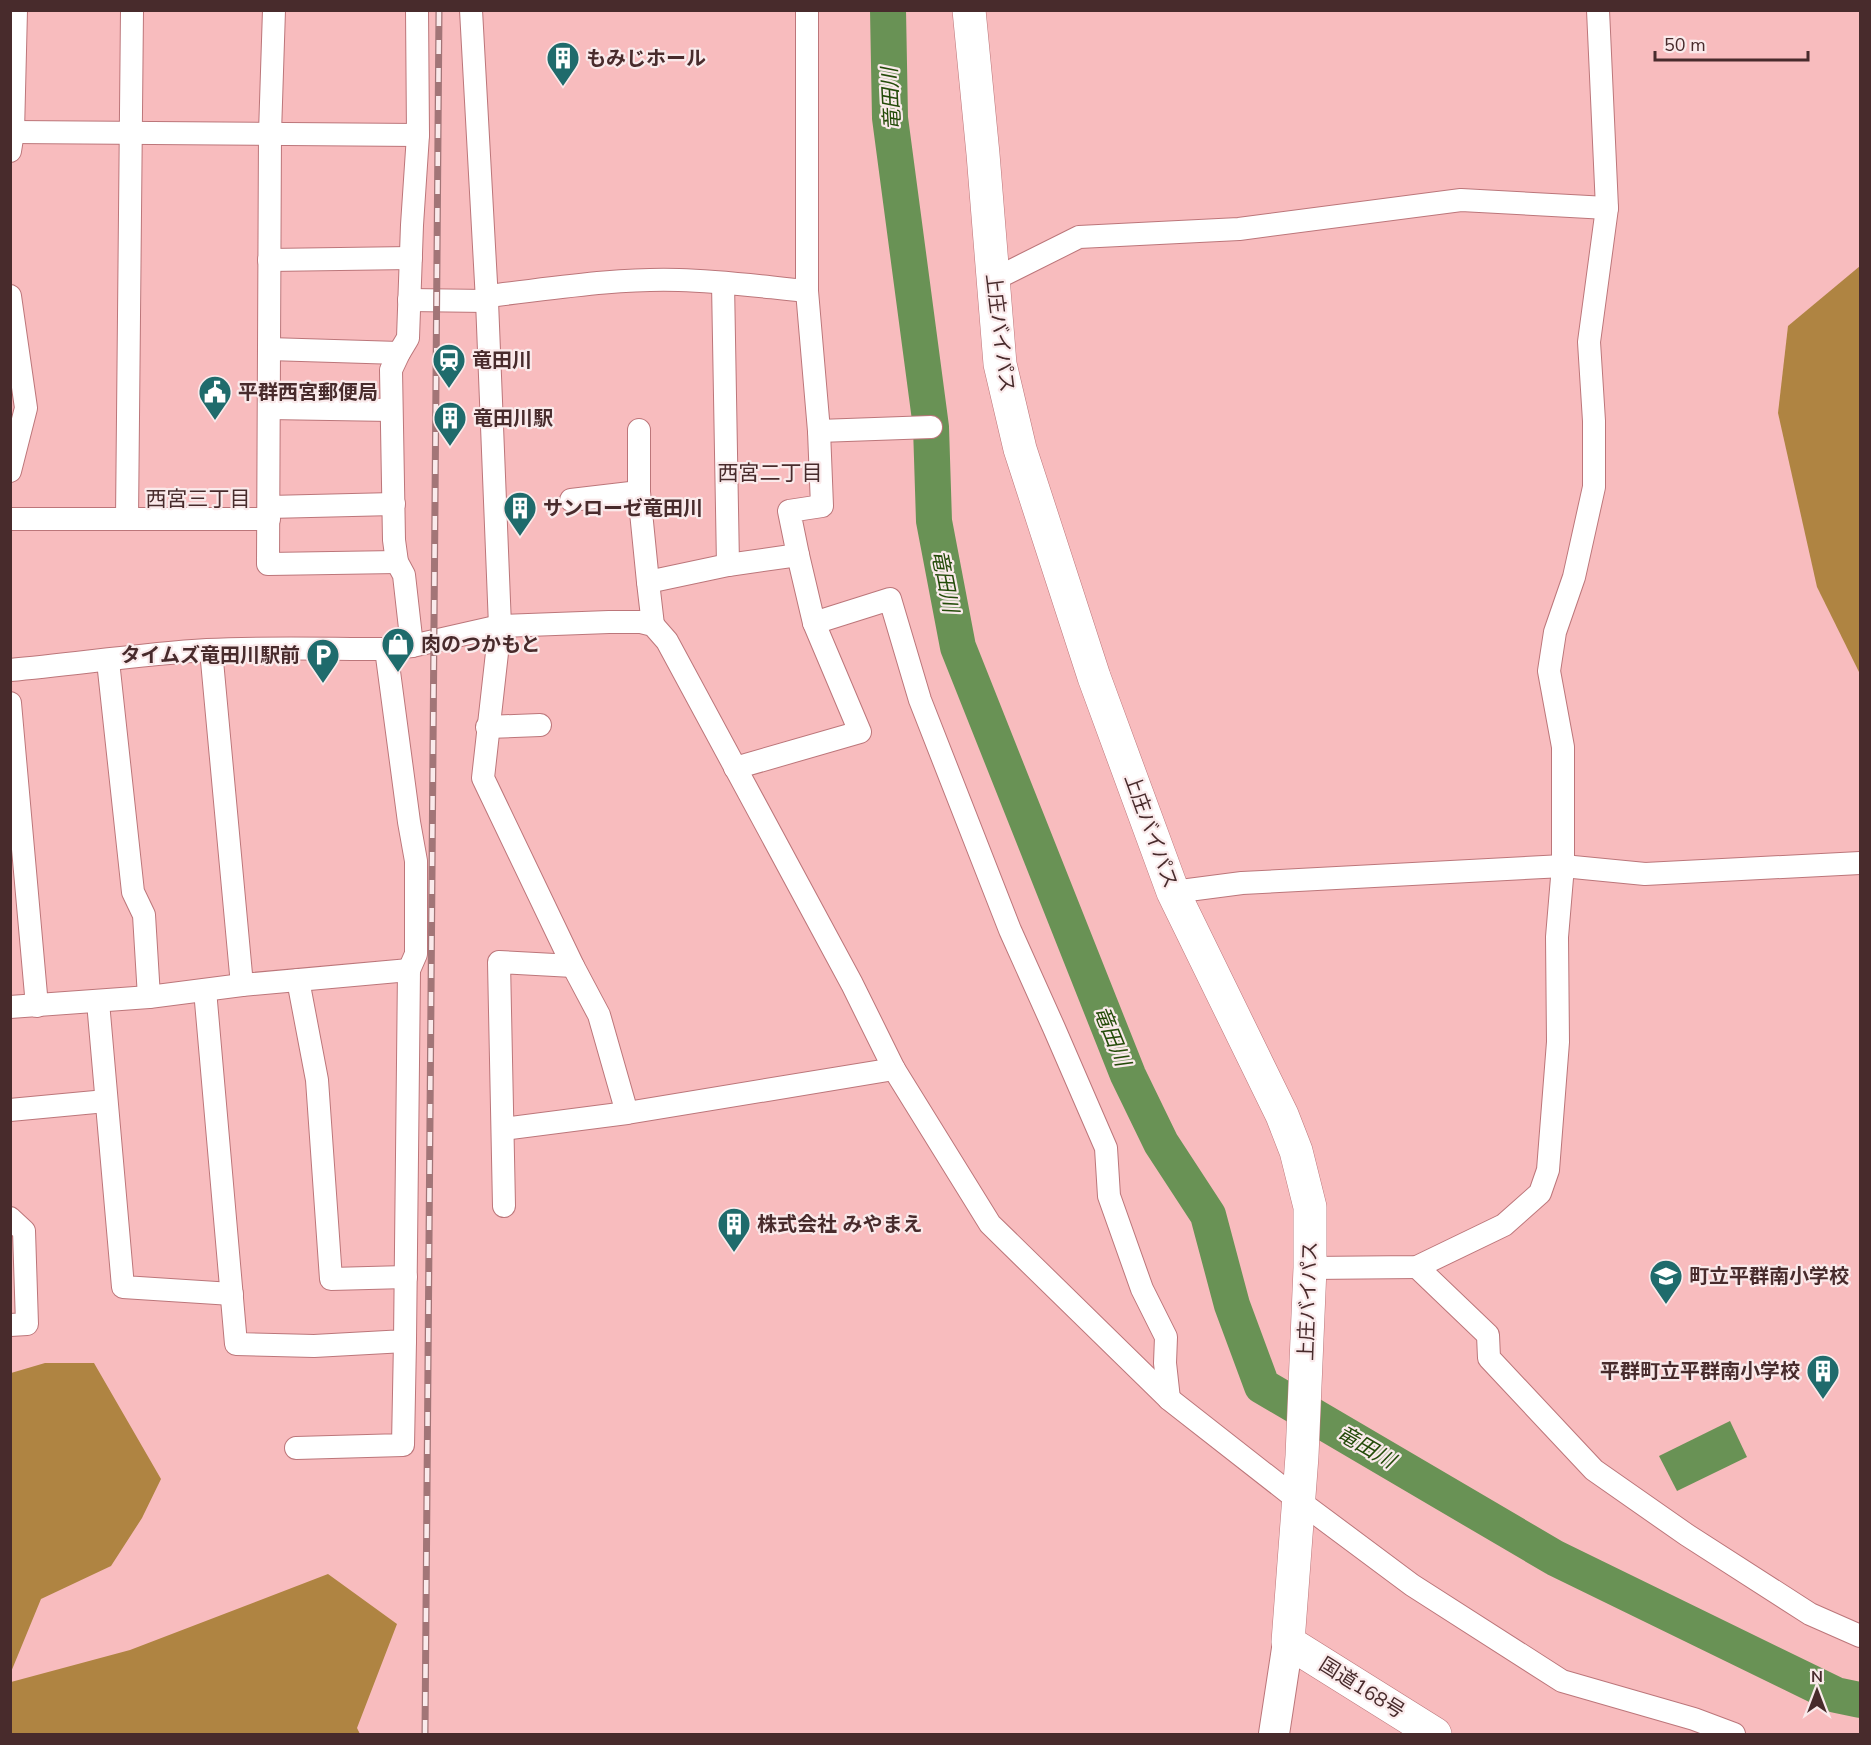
<svg xmlns="http://www.w3.org/2000/svg" width="1871" height="1745" font-family="'Nunito Sans','Noto Sans JP',sans-serif">
	<rect width="100%" height="100%" fill="#f8bcbe"/>
	<g fill="#af8442">
		<path d="M1860 266V674L1817 587 1778 413 1788 326Z"/>
		<path d="M45 1363H94L161 1479 142 1518 111 1566 41 1599 11 1672V1373Z"/>
		<path d="M328 1574 397 1624 357 1728 360 1734H11V1682L130 1650Z"/>
	</g>
	<path fill="#699255" d="M1730 1421 1747 1457 1677 1491 1659 1456Z"/>
	<g fill="none" stroke-linecap="round" stroke-linejoin="round">
		<path stroke="#699255" stroke-width="36" d="M888 10 890 118 931 427 934 521 958 647 1128 1075 1161 1143 1208 1215 1232 1305 1262 1386 1555 1558 1836 1695 1860 1700"/>
		<defs>
			<g id="minor">
				<path d="M274 10 270 133 268 564 397 562"/>
				<path d="M471 10 487 301 500 626 483 778 573 966 599 1015 627 1113"/>
				<path d="M13 132 418 135"/>
				<path d="M10 151 13 132 16 10"/>
				<path d="M269 260 411 258"/>
				<path d="M993 280 1079 237 1239 229 1461 200 1607 208"/>
				<path d="M723 283 728 565"/>
				<path d="M10 296 26 408 10 471"/>
				<path d="M487 296C550 289 615 278 679 280 722 281 765 287 807 291"/>
				<path d="M409 300 487 301"/>
				<path d="M269 349 399 353"/>
				<path d="M269 408 391 410"/>
				<path d="M639 430V492L648 582"/>
				<path d="M819 431 931 427"/>
				<path d="M571 500 639 492"/>
				<path d="M269 507 394 504"/>
				<path d="M10 519H269"/>
				<path d="M127 519 132 10"/>
				<path d="M814 623 890 599 920 700 1010 930 1054 1028 1106 1148 1109 1196 1142 1289 1166 1337 1165 1363 1169 1399"/>
				<path d="M653 625 648 582 728 565 798 555 789 511 822 506 819 431 807 291V10"/>
				<path d="M412 646 404 575 397 562 394 540 391 370 399 353 408 338 412 225 418 135 417 10"/>
				<path d="M211 650 242 985"/>
				<path d="M108 661 133 892 144 915 149 997"/>
				<path d="M10 670C76 664 141 654 207 650 266 647 327 649 386 649L412 646 500 626 609 622H641L653 625 667 641 852 984 894 1069 990 1224 1169 1399 1298 1500 1412 1585 1562 1681 1694 1719 1734 1734"/>
				<path d="M10 703 37 1006"/>
				<path d="M487 727 540 725"/>
				<path d="M735 768 860 732 814 623 798 555"/>
				<path d="M1173 892 1242 883 1563 866 1645 874 1860 863"/>
				<path d="M298 980 317 1080 331 1279 406 1277"/>
				<path d="M205 990 236 1344 314 1346 405 1341 409 970 416 954V861L409 822 386 649"/>
				<path d="M98 1002 123 1287 232 1294"/>
				<path d="M10 1007 149 997 242 985 409 970"/>
				<path d="M10 1110 106 1101"/>
				<path d="M503 1129 627 1113 894 1069"/>
				<path d="M504 1206 499 962 573 966"/>
				<path d="M10 1218 24 1231 27 1324 10 1325"/>
				<path d="M1417 1267 1488 1335 1489 1358 1594 1470 1687 1535 1810 1614 1860 1636"/>
				<path d="M1310 1268 1417 1267 1504 1225 1540 1193 1548 1170 1558 1042 1557 937 1563 866V747L1549 671 1555 632 1574 577 1594 487V421L1589 342 1607 208 1598 10"/>
				<path d="M296 1448 403 1445 405 1341"/>
			</g>
			<path id="major" d="M1274 1734 1288 1642"/>
			<path id="highway" d="M969 10 983 154 1000 364 1020 449 1094 677 1173 892 1282 1115 1296 1151 1310 1207V1268L1302 1456 1288 1642 1435 1734"/>
		</defs>
		<use href="#minor" stroke="#bc767a" stroke-width="24"/>
		<use href="#major" stroke="#bc767a" stroke-width="32"/>
		<use href="#highway" stroke="#bc767a" stroke-width="34"/>
		<use href="#minor" stroke="#fff" stroke-width="22"/>
		<use href="#major" stroke="#fff" stroke-width="30"/>
		<use href="#highway" stroke="#fff" stroke-width="33"/>
		<defs>
			<path id="rail" d="M425 1734 439 10"/>
		</defs>
		<use href="#rail" stroke="#a27577" stroke-width="7"/>
		<use href="#rail" stroke="#faeaeb" stroke-width="4.5" stroke-dasharray="14" stroke-linecap="butt"/>
	</g>
	<defs>
		<symbol id="building-pin" viewBox="-11 -11 22 30"><path d="M0 17L-7.5 6A9.5 9.5 0 1 1 7.5 6Z" fill="#1f6b6c" stroke="#faeaeb"/><path d="M-4-6H4V6H1V3H-1V6H-4ZM-2.5-4.3h1.7v1.8h-1.7ZM.8-4.3h1.7v1.8H.8ZM-2.5-1h1.7V.8h-1.7ZM.8-1h1.7V.8H.8Z" fill="#fff"/></symbol>
		<symbol id="station-pin" viewBox="-11 -11 22 30"><path d="M0 17L-7.5 6A9.5 9.5 0 1 1 7.5 6Z" fill="#1f6b6c" stroke="#faeaeb"/><path d="M-3-6H3Q5-6 5-4V2Q5 4 3 4L4.5 6H3L1.5 4h-3L-3 6H-4.5L-3 4Q-5 4-5 2V-4Q-5-6-3-6ZM-3.5-4v3h7v-3ZM-3.5 1v1.5H-2V1ZM2 1v1.5H3.5V1Z" fill="#fff"/></symbol>
		<symbol id="civic-pin" viewBox="-11 -11 22 30"><path d="M0 17L-7.5 6A9.5 9.5 0 1 1 7.5 6Z" fill="#1f6b6c" stroke="#faeaeb"/><path d="M-.6-6.5H3V-4.5H.6V-3L4-1V1h2V6H-6V1h2V-1L-.6-3ZM-1.2 2.5V6h2.4V2.5Z" fill="#fff"/></symbol>
		<symbol id="shop-pin" viewBox="-11 -11 22 30"><path d="M0 17L-7.5 6A9.5 9.5 0 1 1 7.5 6Z" fill="#1f6b6c" stroke="#faeaeb"/><path d="M-5-2.5h2.3a2.7 3.5 0 0 1 5.4 0H5L5.5 6h-11ZM-1.5-2.5h3a1.5 2.3 0 0 0-3 0Z" fill="#fff"/></symbol>
		<symbol id="parking-pin" viewBox="-11 -11 22 30"><path d="M0 17L-7.5 6A9.5 9.5 0 1 1 7.5 6Z" fill="#1f6b6c" stroke="#faeaeb"/><path d="M-3.5-5.5H1a3.5 3.5 0 0 1 0 7H-1V5.5H-3.5ZM-1-3.4V-.6H.8a1.4 1.4 0 0 0 0-2.8Z" fill="#fff"/></symbol>
		<symbol id="school-pin" viewBox="-11 -11 22 30"><path d="M0 17L-7.5 6A9.5 9.5 0 1 1 7.5 6Z" fill="#1f6b6c" stroke="#faeaeb"/><path d="M0-5L7-2L0 1L-7-2ZM-4 1L0 2.5L4 1V4Q0 6-4 4Z" fill="#fff"/></symbol>
	</defs>
	<g fill-rule="evenodd">
		<use href="#building-pin" x="544" y="39" width="38" height="52"/>
		<use href="#station-pin" x="430" y="341" width="38" height="52"/>
		<use href="#civic-pin" x="196" y="373" width="38" height="52"/>
		<use href="#building-pin" x="431" y="399" width="38" height="52"/>
		<use href="#building-pin" x="501" y="489" width="38" height="52"/>
		<use href="#shop-pin" x="379" y="625" width="38" height="52"/>
		<use href="#parking-pin" x="304" y="636" width="38" height="52"/>
		<use href="#building-pin" x="715" y="1205" width="38" height="52"/>
		<use href="#school-pin" x="1647" y="1257" width="38" height="52"/>
		<use href="#building-pin" x="1804" y="1352" width="38" height="52"/>
	</g>
	<g text-anchor="middle" dominant-baseline="central" stroke-width="4.5" stroke-linejoin="round" paint-order="stroke">
		<g font-size="20" font-weight="bold" fill="#482b2c" stroke="#faeaeb" text-anchor="start">
			<text x="586" y="58">もみじホール</text>
			<text x="472" y="360">竜田川</text>
			<text x="238" y="392">平群西宮郵便局</text>
			<text x="473" y="418">竜田川駅</text>
			<text x="543" y="508">サンローゼ竜田川</text>
			<text x="421" y="644">肉のつかもと</text>
			<text x="300" y="655" text-anchor="end">タイムズ竜田川駅前</text>
			<text x="757" y="1224">株式会社 みやまえ</text>
			<text x="1689" y="1276">町立平群南小学校</text>
			<text x="1800" y="1371" text-anchor="end">平群町立平群南小学校</text>
		</g>
		<g font-size="20" fill="#482b2c" stroke="#faeaeb">
			<text transform="translate(1000 333) rotate(83)">上庄バイパス</text>
			<text transform="translate(1151 831) rotate(70)">上庄バイパス</text>
			<text transform="translate(1308 1301) rotate(-88)">上庄バイパス</text>
			<text transform="translate(1362 1688) rotate(32)">国道168号</text>
		</g>
		<g font-size="21" font-style="italic" fill="#234b09" stroke="#faeaeb">
			<text transform="translate(891 99) rotate(-93)">竜田川</text>
			<text transform="translate(945 581) rotate(79)">竜田川</text>
			<text transform="translate(1112 1036) rotate(68)">竜田川</text>
			<text transform="translate(1366 1447) rotate(30)">竜田川</text>
		</g>
		<g font-size="21" fill="#482b2c" stroke="#faeaeb">
			<text x="770" y="473">西宮二丁目</text>
			<text x="198" y="499">西宮三丁目</text>
		</g>
	</g>
	<rect width="1871" height="1745" fill="none" stroke="#482b2c" stroke-width="24"/>
	<g transform="translate(1817 1691)" stroke="#faeaeb" stroke-width="4.5" paint-order="stroke">
	<path d="M0-4.5L10 22L0 15L-10 22Z" fill="#482b2c"/>
	<text y="-9" font-size="16" font-weight="bold" text-anchor="middle" fill="#482b2c">N</text>
	</g>
	<path d="M1655 51v9h153v-9" fill="none" stroke="#482b2c" stroke-width="3"/>
	<text x="1664" y="51" font-size="18" fill="#482b2c" stroke="#faeaeb" stroke-width="4.5" paint-order="stroke">50 m</text>
</svg>
